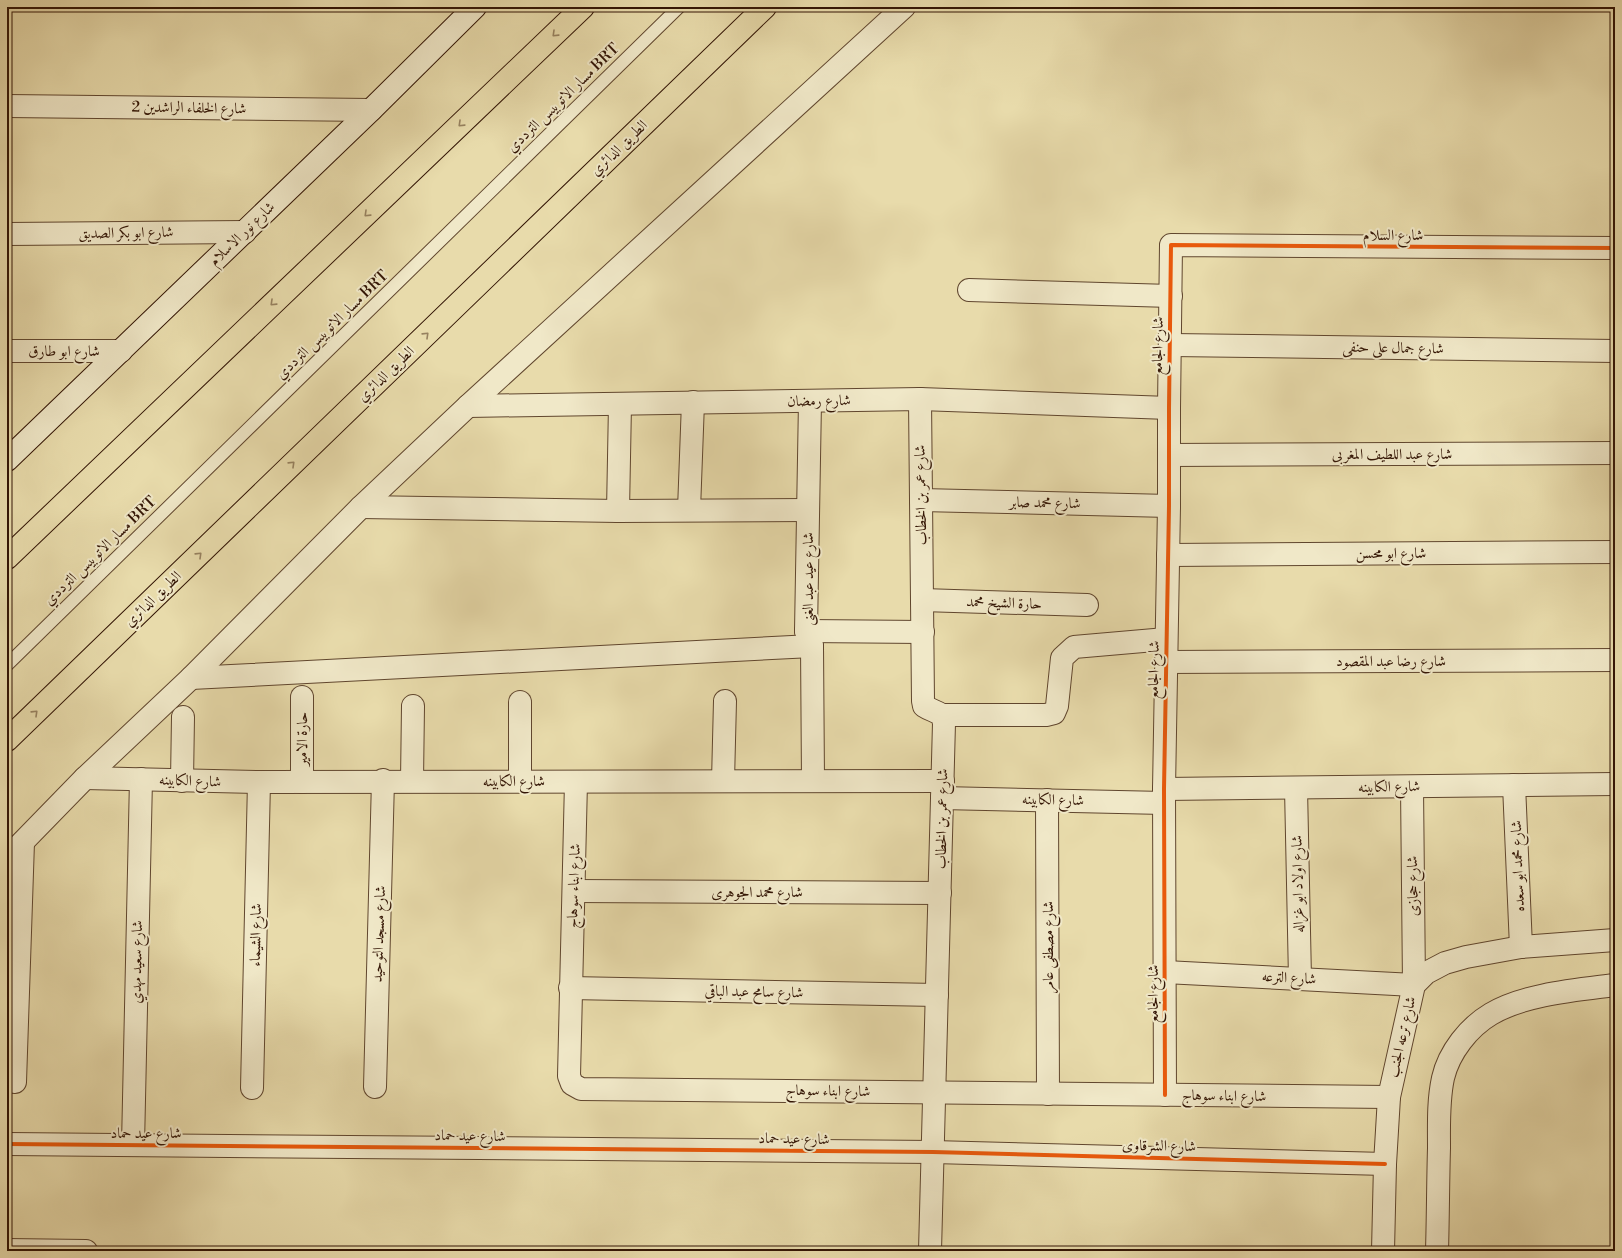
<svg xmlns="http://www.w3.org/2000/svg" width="1622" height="1258" font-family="'Libre Bodoni',Amiri,serif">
	<rect width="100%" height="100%" fill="#e8dbab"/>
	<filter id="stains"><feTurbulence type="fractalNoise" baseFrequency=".005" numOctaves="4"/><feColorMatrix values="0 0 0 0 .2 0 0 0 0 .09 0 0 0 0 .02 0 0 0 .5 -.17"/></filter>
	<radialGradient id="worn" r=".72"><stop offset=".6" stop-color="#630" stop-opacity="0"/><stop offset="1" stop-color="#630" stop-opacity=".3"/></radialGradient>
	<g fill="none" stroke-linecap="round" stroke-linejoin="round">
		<defs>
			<path id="lane" d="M7 665 679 7"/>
			<g id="street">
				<path d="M7 106 371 110"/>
				<path d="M7 234 245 232"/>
				<path d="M969 290 1171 296"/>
				<path d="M1171 345 1615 351"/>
				<path d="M7 351H121"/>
				<path d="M920 399 923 701 924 706C930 710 936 711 942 715L944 723 930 1251"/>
				<path d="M810 401 806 631 812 646 813 780"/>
				<path d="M468 406 920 399 1169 408"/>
				<path d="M1169 455 1615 453"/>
				<path d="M921 500 1169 506"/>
				<path d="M361 507 618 511 808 510"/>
				<path d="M689 510 693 402"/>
				<path d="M618 511 620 404"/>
				<path d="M1168 555 1615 552"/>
				<path d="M922 600 1087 605"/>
				<path d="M806 631 923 632"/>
				<path d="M1166 662 1615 660"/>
				<path d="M191 678 812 646"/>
				<path d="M942 715H1046L1054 713 1057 706 1062 658 1074 647 1166 639"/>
				<path d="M85 778 259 782 943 781"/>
				<path d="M182 781 183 717"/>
				<path d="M412 781 413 706"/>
				<path d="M520 781V702"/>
				<path d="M723 781 725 701"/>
				<path d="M302 782V697"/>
				<path d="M576 782 569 1076 572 1084 581 1089 1389 1097"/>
				<path d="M1514 785 1521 947"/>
				<path d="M1296 788 1300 979"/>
				<path d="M1164 789 1615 784"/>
				<path d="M942 798 1164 803"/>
				<path d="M1047 800 1048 1094"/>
				<path d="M7 858 85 778 191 678 361 507 468 406 904 7"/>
				<path d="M574 891 940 893"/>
				<path d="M1165 972 1414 985 1412 787"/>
				<path d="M570 988 937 995"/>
				<path d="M15 1082 23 842"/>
				<path d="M375 1087 383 780"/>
				<path d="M252 1088 259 782"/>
				<path d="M1165 1095 1164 789 1169 506V408L1171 245 1615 248"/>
				<path d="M7 1144 933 1152 1385 1164"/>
				<path d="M133 1145 141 779"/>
				<path d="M7 1250 86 1251"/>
				<path d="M1383 1251 1385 1164 1389 1097 1414 985 1426 973 1445 963 1466 957 1521 947 1615 940"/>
				<path d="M1437 1251C1438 1217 1438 1182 1439 1148 1439 1125 1438 1101 1443 1078 1449 1052 1469 1027 1491 1014 1525 994 1576 990 1615 985"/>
			</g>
			<path id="secondary" d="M7 460 371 110 475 7"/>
			<g id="highway">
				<path d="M7 558 583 7"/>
				<path d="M7 740 765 7"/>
			</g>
		</defs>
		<use href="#lane" stroke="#60462e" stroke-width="14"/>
		<use href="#street" stroke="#60462e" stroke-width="24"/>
		<use href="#secondary" stroke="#331505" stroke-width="24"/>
		<use href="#highway" stroke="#331505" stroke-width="24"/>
		<use href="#lane" stroke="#f0e8c8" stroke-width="12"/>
		<use href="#street" stroke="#f0e8c8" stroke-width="22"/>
		<use href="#secondary" stroke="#f0e8c8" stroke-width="22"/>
		<use href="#highway" stroke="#e8dbab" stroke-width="22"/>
		<defs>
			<g id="cycleway">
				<path d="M1165 1095 1164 789 1169 506V408L1171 245 1615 248"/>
				<path d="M7 1144 933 1152 1385 1164"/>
			</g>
		</defs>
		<use href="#cycleway" stroke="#f0e8c8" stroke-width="6"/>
		<use href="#cycleway" stroke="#e8590c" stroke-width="4"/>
	</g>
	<defs><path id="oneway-chevron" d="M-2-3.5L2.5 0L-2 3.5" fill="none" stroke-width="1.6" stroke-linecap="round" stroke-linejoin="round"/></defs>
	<g stroke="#978260">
		<use href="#oneway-chevron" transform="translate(555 34) rotate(136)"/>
		<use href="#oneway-chevron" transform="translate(461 124) rotate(136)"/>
		<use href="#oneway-chevron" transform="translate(367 214) rotate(136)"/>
		<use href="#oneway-chevron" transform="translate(273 303) rotate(136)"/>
		<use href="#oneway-chevron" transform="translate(426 335) rotate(-44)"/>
		<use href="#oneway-chevron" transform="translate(292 464) rotate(-44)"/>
		<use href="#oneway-chevron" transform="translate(199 555) rotate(-44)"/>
		<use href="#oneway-chevron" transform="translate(35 713) rotate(-44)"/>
	</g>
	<g text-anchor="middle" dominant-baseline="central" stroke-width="4" stroke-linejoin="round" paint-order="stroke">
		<g font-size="15" fill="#331505" stroke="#f0e8c8">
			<text transform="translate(563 98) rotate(-44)">مسار الاتوبيس الترددي BRT</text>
			<text transform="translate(189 108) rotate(1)">شارع الخلفاء الراشدين 2</text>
			<text transform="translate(619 148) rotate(-44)">الطريق الدائري</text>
			<text transform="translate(126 233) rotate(-1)">شارع ابو بكر الصديق</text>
			<text transform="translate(242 234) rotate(-44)">شارع نور الاسلام</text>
			<text x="1393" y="235">شارع السلام</text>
			<text transform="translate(332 325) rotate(-44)">مسار الاتوبيس الترددي BRT</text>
			<text transform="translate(1158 346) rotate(-89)">شارع الجامع</text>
			<text transform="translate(1393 348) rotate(1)">شارع جمال على حنفى</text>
			<text x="64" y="351">شارع ابو طارق</text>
			<text transform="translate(386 374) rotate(-44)">الطريق الدائري</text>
			<text transform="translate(819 401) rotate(-1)">شارع رمضان</text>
			<text x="1392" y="454">شارع عبد اللطيف المغربى</text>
			<text transform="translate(921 495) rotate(-91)">شارع عمر بن الخطاب</text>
			<text transform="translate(1045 503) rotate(1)">شارع محمد صابر</text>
			<text transform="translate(100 551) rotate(-44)">مسار الاتوبيس الترددي BRT</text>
			<text x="1391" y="553">شارع ابو محسن</text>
			<text transform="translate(808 579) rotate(-90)">شارع عيد عبد الغنى</text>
			<text transform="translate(153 599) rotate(-44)">الطريق الدائري</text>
			<text transform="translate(1004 603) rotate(2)">حارة الشيخ محمد</text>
			<text x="1391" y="661">شارع رضا عبد المقصود</text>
			<text transform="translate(1154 670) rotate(-89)">شارع الجامع</text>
			<text transform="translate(302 739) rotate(-90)">حارة الامير</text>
			<text transform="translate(190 781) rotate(2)">شارع الكابينه</text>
			<text x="514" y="781">شارع الكابينه</text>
			<text transform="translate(1389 787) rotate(-1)">شارع الكابينه</text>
			<text transform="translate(1053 800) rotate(1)">شارع الكابينه</text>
			<text transform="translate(942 819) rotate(-89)">شارع عمر بن الخطاب</text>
			<text transform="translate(1518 866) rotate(-92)">شارع محمد ابو سعده</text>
			<text transform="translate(1298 884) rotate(-91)">شارع اولاد ابو غزاله</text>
			<text transform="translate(574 886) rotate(-88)">شارع ابناء سوهاج</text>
			<text transform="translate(1413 886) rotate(-91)">شارع حجازى</text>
			<text x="757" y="892">شارع محمد الجوهرى</text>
			<text transform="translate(379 934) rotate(-88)">شارع مسجد التوحيد</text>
			<text transform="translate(256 935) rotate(-89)">شارع الشيماء</text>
			<text transform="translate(1048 947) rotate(-90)">شارع مصطفى عامر</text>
			<text transform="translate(137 962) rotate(-89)">شارع سعيد مهدي</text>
			<text transform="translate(1289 978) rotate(3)">شارع الترعه</text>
			<text transform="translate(754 992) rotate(1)">شارع سامح عبد الباقي</text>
			<text transform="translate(1153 994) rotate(-90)">شارع الجامع</text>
			<text transform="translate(1402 1037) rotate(-77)">شارع ترعه الجنب</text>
			<text transform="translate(828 1091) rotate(1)">شارع ابناء سوهاج</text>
			<text transform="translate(1224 1096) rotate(1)">شارع ابناء سوهاج</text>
			<text x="146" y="1133">شارع عيد حماد</text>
			<text transform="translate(470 1136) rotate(1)">شارع عيد حماد</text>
			<text transform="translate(794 1139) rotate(1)">شارع عيد حماد</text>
			<text transform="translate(1159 1146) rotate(1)">شارع الشرقاوى</text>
		</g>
	</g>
	<rect width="1622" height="1258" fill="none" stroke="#e8dbab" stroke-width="24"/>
	<rect x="8" y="8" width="1606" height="1242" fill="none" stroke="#331505" stroke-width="2"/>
	<rect x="12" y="12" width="1598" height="1234" fill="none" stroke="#331505"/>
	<rect width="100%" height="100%" filter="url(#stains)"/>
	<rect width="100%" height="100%" fill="url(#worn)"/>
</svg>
